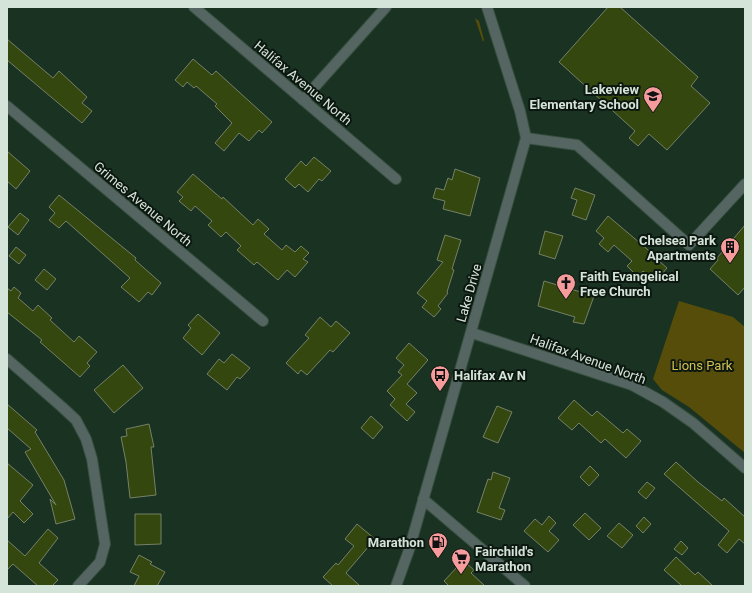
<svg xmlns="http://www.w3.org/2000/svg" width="752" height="593" font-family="Roboto,sans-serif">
	<rect width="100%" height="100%" fill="#193222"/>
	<g fill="#574d0a">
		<path d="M475 18 479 21 484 40 483 42Z"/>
		<path d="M679 301 733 317 745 327V453L689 407 662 390 653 379Z"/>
	</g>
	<g fill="#33470f" stroke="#758166">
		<path d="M608 7H620L698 77 691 86 710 103 667 150 649 134 638 146 629 138 635 131 559 62Z"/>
		<path d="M7 39 53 78 59 71 87 97 82 103 92 111 82 123 7 60Z"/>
		<path d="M193 59 212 75 216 71 272 122 262 133 259 130 249 141 239 133 224 151 215 143 232 123 215 106 217 104 196 86 194 88 187 82 183 87 175 80Z"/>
		<path d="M7 151 30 171 16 189 7 181Z"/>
		<path d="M314 157 331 171 322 181 319 179 308 192 299 184 295 188 285 179 301 161 306 166Z"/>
		<path d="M455 169 480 178 470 216 443 209 445 201 433 198 436 188 444 190 448 178 452 180Z"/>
		<path d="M193 174 222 199 223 197 253 225 258 219 269 229 264 234 282 250 286 245 295 252 301 246 309 253 303 259 308 262 295 277 287 270 278 280 257 262 254 265 237 250 241 246 226 232 221 237 208 225 212 221 195 206 191 211 179 201 183 197 177 192Z"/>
		<path d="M575 188 595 195 586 220 572 215 577 200 571 198Z"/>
		<path d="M59 195 136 258 135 260 161 283 152 295 148 292 139 302 121 287 130 278 66 221 59 228 49 220 55 213 49 207Z"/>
		<path d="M20 213 29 220 18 235 8 227Z"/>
		<path d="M608 216 660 260 659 261 667 268 656 281 643 271 638 277 627 266 632 261 614 245 608 252 599 244 604 238 596 231Z"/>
		<path d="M745 225V287L738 295 710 269 718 260 717 258Z"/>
		<path d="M545 231 563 236 555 259 539 254Z"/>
		<path d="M445 235 461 240 452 269 454 270 447 292 448 293 438 306 441 309 434 317 422 307 427 301 417 293 443 262 437 260Z"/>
		<path d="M16 247 26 255 19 264 9 256Z"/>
		<path d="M44 269 56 279 47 290 35 280Z"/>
		<path d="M544 281 594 296 584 324 573 322 575 317 538 306Z"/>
		<path d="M14 287 21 293 18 298 33 311 38 305 52 318 50 320 74 342 79 336 97 352 87 363 90 366 80 377 40 342 42 340 7 312V288L11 291Z"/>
		<path d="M198 314 220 333 202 355 183 338 191 328 188 325Z"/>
		<path d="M320 317 331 327 336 321 350 333 333 352 330 350 307 375 301 370 298 374 286 363 309 338 305 335Z"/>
		<path d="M409 343 428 360 407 384 417 393 406 404 415 412 407 421 390 405 395 399 387 391 402 375 398 372 404 365 396 358Z"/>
		<path d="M232 354 250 368 240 379 237 377 227 390 207 374 219 359 224 363Z"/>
		<path d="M123 365 143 388 114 413 94 390Z"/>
		<path d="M574 400 592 416 597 411 623 433 627 429 641 441 626 458 605 439 601 443 579 423 572 430 558 418Z"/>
		<path d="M7 404 37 430 35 432 64 480 75 519 56 524 50 499 56 505 25 452 31 449 7 428Z"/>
		<path d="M497 406 512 412 498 443 483 437Z"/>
		<path d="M371 416 383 427 373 439 361 428Z"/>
		<path d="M149 424 154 447H151L156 495 130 498 126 462 121 437 127 436 126 429Z"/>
		<path d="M676 462 698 482 722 501 724 498 745 517V544L739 539 727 553 718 545 729 531 664 474Z"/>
		<path d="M7 463 33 485 20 501 33 514 24 523 13 512 7 519Z"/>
		<path d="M590 466 599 475 589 486 580 477Z"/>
		<path d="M493 472 510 478 499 508 505 510 501 520 477 512 488 479 491 480Z"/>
		<path d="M647 482 655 488 646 499 638 492Z"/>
		<path d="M585 513 601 528 589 540 573 525Z"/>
		<path d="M135 514H161V544L135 545Z"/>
		<path d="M549 516 556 523 549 531 559 540 548 552 524 531 535 519 542 525Z"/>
		<path d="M644 517 651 524 643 533 636 526Z"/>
		<path d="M619 523 633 535 622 548 607 536Z"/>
		<path d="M357 524 375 539 346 573 360 586H333L323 577 336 563 338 565 354 546 345 539Z"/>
		<path d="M48 529 58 538 39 563 58 580 52 586H38L13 564 7 570V540L25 556Z"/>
		<path d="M681 541 688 548 682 555 674 549Z"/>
		<path d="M139 555 152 562 150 564 165 572 157 586H134L139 576 130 572Z"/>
		<path d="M676 557 695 575 698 572 713 586H682L664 570Z"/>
		<path d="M466 563 474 570 471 573 485 586H449L444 581 460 564 463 566Z"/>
	</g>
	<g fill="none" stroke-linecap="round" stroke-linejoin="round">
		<defs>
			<g id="minor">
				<path d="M194 7 396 179"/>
				<path d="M303 100 386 7"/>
				<path d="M7 106 263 321"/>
				<path d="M526 138 577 145 689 245 745 184"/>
				<path d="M472 333 632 385 663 402 693 423 745 468"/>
				<path d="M7 359 62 407 76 420 86 439 92 459 105 544 100 562 78 586"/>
				<path d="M423 499 525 586"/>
			</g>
			<path id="tertiary" d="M396 586 409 550 526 138 520 111 487 7"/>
		</defs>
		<use href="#minor" stroke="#374e3f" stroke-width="12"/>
		<use href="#tertiary" stroke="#374e3f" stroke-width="12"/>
		<use href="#minor" stroke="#556562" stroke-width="10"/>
		<use href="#tertiary" stroke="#556562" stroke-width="10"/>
	</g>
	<defs>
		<symbol id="school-pin" viewBox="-11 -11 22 30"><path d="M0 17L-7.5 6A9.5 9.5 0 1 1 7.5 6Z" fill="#f59b9c" stroke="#0c1710"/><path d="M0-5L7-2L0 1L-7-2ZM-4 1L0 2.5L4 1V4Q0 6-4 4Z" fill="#111"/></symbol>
		<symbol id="building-pin" viewBox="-11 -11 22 30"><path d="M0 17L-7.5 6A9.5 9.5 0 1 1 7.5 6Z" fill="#f59b9c" stroke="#0c1710"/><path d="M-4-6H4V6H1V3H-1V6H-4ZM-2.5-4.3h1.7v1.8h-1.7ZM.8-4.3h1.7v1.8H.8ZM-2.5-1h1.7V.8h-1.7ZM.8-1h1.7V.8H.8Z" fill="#111"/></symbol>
		<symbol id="church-pin" viewBox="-11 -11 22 30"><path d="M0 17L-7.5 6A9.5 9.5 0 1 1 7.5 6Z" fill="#f59b9c" stroke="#0c1710"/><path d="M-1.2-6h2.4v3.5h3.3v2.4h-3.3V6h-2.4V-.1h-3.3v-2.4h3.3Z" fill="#111"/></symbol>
		<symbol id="bus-pin" viewBox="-11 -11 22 30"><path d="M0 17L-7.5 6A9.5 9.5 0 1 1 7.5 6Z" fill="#f59b9c" stroke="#0c1710"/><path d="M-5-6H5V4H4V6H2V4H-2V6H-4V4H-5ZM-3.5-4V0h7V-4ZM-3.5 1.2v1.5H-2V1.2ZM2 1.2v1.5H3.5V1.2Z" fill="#111"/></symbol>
		<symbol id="fuel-pin" viewBox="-11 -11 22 30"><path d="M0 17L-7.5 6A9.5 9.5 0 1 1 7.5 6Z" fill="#f59b9c" stroke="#0c1710"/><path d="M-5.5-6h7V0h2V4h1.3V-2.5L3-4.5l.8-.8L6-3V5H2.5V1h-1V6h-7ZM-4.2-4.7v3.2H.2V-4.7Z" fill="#111"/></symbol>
		<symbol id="supermarket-pin" viewBox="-11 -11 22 30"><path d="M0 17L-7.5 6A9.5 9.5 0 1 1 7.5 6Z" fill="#f59b9c" stroke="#0c1710"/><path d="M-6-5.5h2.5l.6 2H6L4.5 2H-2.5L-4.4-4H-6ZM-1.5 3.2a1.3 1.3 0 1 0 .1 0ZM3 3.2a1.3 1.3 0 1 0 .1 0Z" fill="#111"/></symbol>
	</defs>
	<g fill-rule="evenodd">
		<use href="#school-pin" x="642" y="85" width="22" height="30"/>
		<use href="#building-pin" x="719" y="236" width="22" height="30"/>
		<use href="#church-pin" x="555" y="272" width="22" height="30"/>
		<use href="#bus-pin" x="429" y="364" width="22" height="30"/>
		<use href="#fuel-pin" x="427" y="531" width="22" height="30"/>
		<use href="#supermarket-pin" x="450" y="547" width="22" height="30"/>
	</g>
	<g text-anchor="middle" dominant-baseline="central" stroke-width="4" stroke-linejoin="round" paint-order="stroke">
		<g font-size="13" fill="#d5e4d9" stroke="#0c1710">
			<text transform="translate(303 83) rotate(40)">Halifax Avenue North</text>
			<text transform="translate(143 204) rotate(40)">Grimes Avenue North</text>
			<text transform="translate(469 293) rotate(-74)">Lake Drive</text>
			<text transform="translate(588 359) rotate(20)">Halifax Avenue North</text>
		</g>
		<g font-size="13" font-weight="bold" fill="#d5e4d9" stroke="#0c1710" text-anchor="end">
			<text x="639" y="89">Lakeview<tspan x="639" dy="15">Elementary School</tspan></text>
			<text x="716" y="240">Chelsea Park<tspan x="716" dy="15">Apartments</tspan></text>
			<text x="580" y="276" text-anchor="start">Faith Evangelical<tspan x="580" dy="15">Free Church</tspan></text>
			<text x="454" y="375" text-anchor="start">Halifax Av N</text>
			<text x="424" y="542">Marathon</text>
			<text x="475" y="551" text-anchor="start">Fairchild's<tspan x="475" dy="15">Marathon</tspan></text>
		</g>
		<g font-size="13" fill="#d3c150" stroke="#0c1710">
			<text x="702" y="365">Lions Park</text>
		</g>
	</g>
	<rect width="752" height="593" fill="none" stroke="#d5e4d9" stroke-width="16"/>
</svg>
